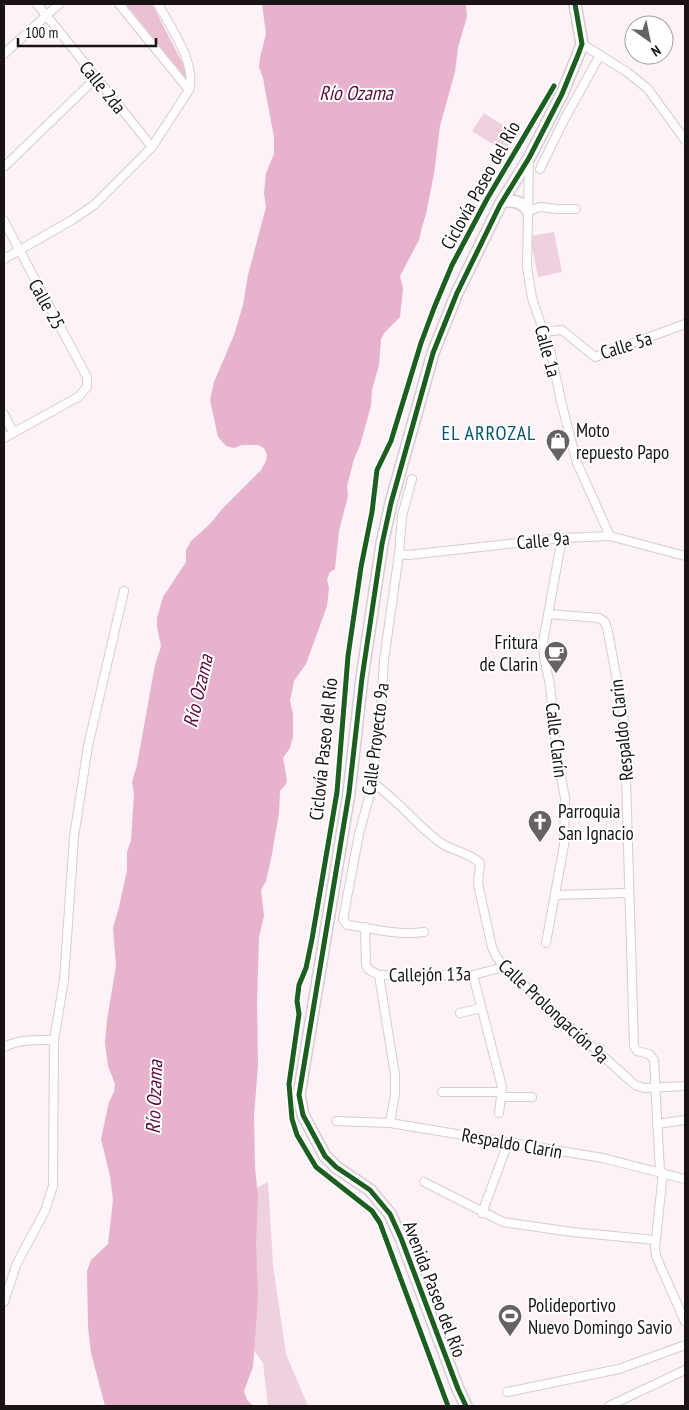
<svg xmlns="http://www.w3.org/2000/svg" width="689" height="1410" font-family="'PT Sans Narrow',sans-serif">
	<rect width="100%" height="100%" fill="#fcf2f7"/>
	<g fill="#efd0de">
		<path d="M484 113 516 134 505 152 472 131Z"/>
		<path d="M554 232 562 272 538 277 530 236Z"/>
		<path d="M268 1182 273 1265 286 1354 308 1406H268L263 1363 248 1342 245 1194Z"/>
	</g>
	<path fill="#eabfd4" d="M126 4H152L185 68 186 79Z"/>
	<path fill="#e7b2cc" d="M262 4H466L467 17 458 47 455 72 440 126 434 174 426 214 422 227 419 240 400 276 403 289 400 317 385 332 381 339 379 365 372 390 371 406 360 445 354 459 347 486 348 496 339 531 335 569 330 572 327 579 329 588 327 606 306 664 294 681 290 701 293 714V737L290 748 283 758 287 780 286 784 280 791 279 813 272 854 266 881 261 890 264 916 259 937 257 1002 258 1065 254 1116 255 1167 258 1197 256 1243 258 1297 253 1367 244 1391 247 1400 253 1406H105L91 1353 88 1327 87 1271 91 1260 108 1244 113 1200 110 1176 101 1139 109 1102 114 1092 115 1084 108 1066 105 1043 107 1020 116 966 113 928 119 907 127 870V852L131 840 134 794 132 782 137 765 155 665 161 646 157 627V618L163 597 186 562V550L191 541 210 524 222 509 261 470 266 461 267 455 264 448 258 445H242L234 448 226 446 218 437 210 400 214 382 234 335 243 305 248 275 266 207 264 193 266 173 274 154V137L263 78 259 67 260 58 266 34Z"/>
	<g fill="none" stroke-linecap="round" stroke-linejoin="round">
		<defs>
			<g id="street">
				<path d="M37 4 152 147"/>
				<path d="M119 4 189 90"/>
				<path d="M582 44 627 72 648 89 685 140"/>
				<path d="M4 54 59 4"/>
				<path d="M529 159 527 267 532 298 551 354 561 401 577 463 610 536"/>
				<path d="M4 167 96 78"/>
				<path d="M540 169 564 120 600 55"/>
				<path d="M528 211 540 207 557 209H576"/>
				<path d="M4 221 87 377V387L78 397 4 438"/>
				<path d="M4 259 72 220 94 205 152 147 189 90C197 64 170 26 158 4"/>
				<path d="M544 332 562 330 595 357 685 324"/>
				<path d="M4 414 13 432"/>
				<path d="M412 479 402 516 399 554 384 660 381 708 376 737 373 783 359 834 343 919 347 925C373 928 397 936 424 932"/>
				<path d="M399 554 408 555 562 538 610 536 685 556"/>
				<path d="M548 614 599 618 605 622 608 632 623 712 625 746 634 1046 637 1051 649 1054 654 1060 660 1172"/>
				<path d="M373 783C398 800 416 825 441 843 453 851 470 853 480 863L478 884 492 947 496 956 504 967 635 1085 644 1088 685 1086"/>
				<path d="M555 895 628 893"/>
				<path d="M365 927 366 965 369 970 379 975H473L504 967"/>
				<path d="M546 943 564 845 565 798 557 755 550 685 544 657 543 642 562 538"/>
				<path d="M379 975 395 1075V1094L390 1123"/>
				<path d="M473 975 502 1087 499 1113"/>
				<path d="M460 1013 481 1008"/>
				<path d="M4 1047C20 1039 36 1040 54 1040"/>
				<path d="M442 1092H502"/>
				<path d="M501 1097H532"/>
				<path d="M336 1121 390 1123 603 1158 685 1179"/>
				<path d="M657 1124 685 1120"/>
				<path d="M663 1173 655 1248 656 1256 685 1322"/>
				<path d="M424 1182 503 1222 572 1232 655 1240"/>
				<path d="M482 1213 508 1143"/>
				<path d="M4 1302 17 1263 45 1211 53 1186 54 1040 64 980 74 837 88 746 124 591"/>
				<path d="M507 1392 619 1369 685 1345"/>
				<path d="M609 1406 685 1370"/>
			</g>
			<g id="secondary">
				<path d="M502 201C514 201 522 201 528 211"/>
				<path d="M466 1406 458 1389 401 1238 390 1214 370 1190 336 1167 325 1156 303 1115 299 1095 349 793 362 678 382 544 391 503 433 353 457 293 500 205 529 158 562 94 578 55 582 44 575 4"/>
			</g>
		</defs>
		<use href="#street" stroke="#d5cdd1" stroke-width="10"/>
		<use href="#secondary" stroke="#d5cdd1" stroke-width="14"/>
		<use href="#street" stroke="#fffdfe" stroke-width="8"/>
		<use href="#secondary" stroke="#fffdfe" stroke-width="11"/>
		<defs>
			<g id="cycleway">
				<path d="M448 1406 380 1223 372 1211 316 1167 297 1135 292 1119 289 1084 299 1014 297 1001 299 985 306 968 312 939 337 792 348 656 361 567 372 512 377 470 391 441 421 343 434 308 452 265 487 199 554 86"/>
				<path d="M466 1406 458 1389 401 1238 390 1214 370 1190 336 1167 325 1156 303 1115 299 1095 349 793 362 678 382 544 391 503 433 353 457 293 500 205 529 158 562 94 578 55 582 44 575 4"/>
			</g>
		</defs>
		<use href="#cycleway" stroke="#fff" stroke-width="8"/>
		<use href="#cycleway" stroke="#1b5e20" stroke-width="5"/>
	</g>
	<defs>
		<symbol id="shop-pin" viewBox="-11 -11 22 30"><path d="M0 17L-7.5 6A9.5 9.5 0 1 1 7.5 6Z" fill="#686164" stroke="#fff"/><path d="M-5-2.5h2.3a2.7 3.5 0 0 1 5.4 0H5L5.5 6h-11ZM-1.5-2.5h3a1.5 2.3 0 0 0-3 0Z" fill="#fff"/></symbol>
		<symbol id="cafe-pin" viewBox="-11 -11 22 30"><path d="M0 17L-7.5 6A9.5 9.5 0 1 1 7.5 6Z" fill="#686164" stroke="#fff"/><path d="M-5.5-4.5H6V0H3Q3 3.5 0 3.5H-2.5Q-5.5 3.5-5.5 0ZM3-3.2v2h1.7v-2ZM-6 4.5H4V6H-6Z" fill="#fff"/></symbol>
		<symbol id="church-pin" viewBox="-11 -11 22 30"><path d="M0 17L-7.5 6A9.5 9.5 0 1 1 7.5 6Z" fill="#686164" stroke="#fff"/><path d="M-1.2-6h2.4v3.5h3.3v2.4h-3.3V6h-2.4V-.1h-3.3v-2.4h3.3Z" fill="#fff"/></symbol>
		<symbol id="stadium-pin" viewBox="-11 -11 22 30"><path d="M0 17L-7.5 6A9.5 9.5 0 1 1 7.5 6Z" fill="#686164" stroke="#fff"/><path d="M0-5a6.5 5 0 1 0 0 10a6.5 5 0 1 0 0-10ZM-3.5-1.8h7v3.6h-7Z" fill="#fff"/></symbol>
	</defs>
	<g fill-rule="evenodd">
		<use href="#shop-pin" x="544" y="427" width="28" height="38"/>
		<use href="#cafe-pin" x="542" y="639" width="28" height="38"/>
		<use href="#church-pin" x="526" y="808" width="28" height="38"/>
		<use href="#stadium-pin" x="496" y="1302" width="28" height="38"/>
	</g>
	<g text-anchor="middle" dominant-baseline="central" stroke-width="4" stroke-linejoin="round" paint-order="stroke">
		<g font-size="19" fill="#191315" stroke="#fff">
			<text transform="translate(103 87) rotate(51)">Calle 2da</text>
			<text transform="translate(480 185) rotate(-61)">Ciclovía Paseo del Río</text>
			<text transform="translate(47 304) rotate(61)">Calle 25</text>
			<text transform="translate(626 345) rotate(-17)">Calle 5a</text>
			<text transform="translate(548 351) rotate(75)">Calle 1a</text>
			<text transform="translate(543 540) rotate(-5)">Calle 9a</text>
			<text transform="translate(621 730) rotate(-96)">Respaldo Clarin</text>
			<text transform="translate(375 739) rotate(-83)">Calle Proyecto 9a</text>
			<text transform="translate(557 740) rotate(83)">Calle Clarín</text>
			<text transform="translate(323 749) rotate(-84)">Ciclovía Paseo del Río</text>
			<text transform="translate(430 974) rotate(-1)">Callejón 13a</text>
			<text transform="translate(554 1011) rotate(43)">Calle Prolongación 9a</text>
			<text transform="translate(512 1143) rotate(10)">Respaldo Clarín</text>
			<text transform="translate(435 1289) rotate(69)">Avenida Paseo del Río</text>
		</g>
		<g font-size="19" fill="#191315" stroke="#fff" text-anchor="start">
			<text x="576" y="430">Moto<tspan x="576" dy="22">repuesto Papo</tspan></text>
			<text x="538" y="642" text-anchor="end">Fritura<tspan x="538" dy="22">de Clarin</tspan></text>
			<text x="558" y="811">Parroquia<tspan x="558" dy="22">San Ignacio</tspan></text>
			<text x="528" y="1305">Polideportivo<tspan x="528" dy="22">Nuevo Domingo Savio</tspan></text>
		</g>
		<g font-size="20" font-style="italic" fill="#5e0b3d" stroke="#fff">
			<text x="356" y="93">Río Ozama</text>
			<text transform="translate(198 691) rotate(-77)">Río Ozama</text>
			<text transform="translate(154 1097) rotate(-88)">Río Ozama</text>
		</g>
		<g font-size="20" letter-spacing="1" fill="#00566e" stroke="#fff">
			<text x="489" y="433">EL ARROZAL</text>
		</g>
	</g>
	<rect width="689" height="1410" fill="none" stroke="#191315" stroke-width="10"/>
	<g transform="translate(649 40) rotate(147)"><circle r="24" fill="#ffffff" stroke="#a3a1a1"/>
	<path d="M0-4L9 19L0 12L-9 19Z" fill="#686164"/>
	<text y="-8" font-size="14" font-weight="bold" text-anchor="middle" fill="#191315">N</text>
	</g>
	<path d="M18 38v8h138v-8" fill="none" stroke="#191315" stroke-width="2.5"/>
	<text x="25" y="38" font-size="15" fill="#191315" stroke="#ffffff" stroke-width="4" paint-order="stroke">100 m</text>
</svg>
